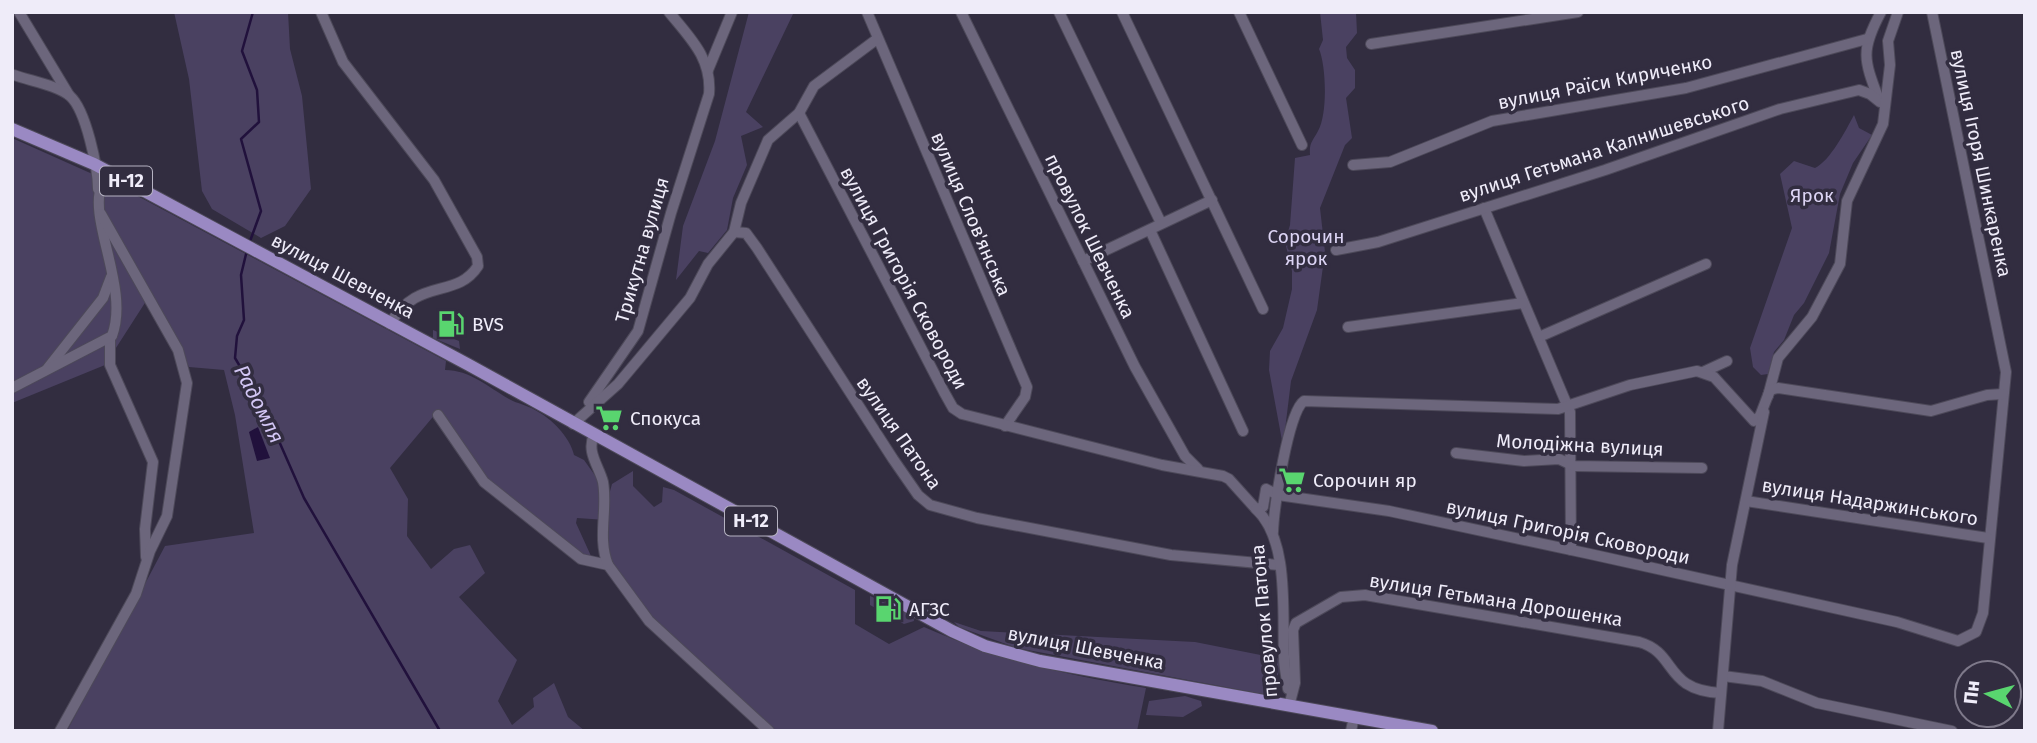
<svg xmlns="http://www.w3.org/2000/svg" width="2037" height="743" font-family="'Fira Sans',sans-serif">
	<rect width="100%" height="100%" fill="#322d40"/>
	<g fill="#4a4161">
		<path d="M174 12H288L290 49 302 96 311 189 285 226 261 238 212 209 202 191 189 79Z"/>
		<path d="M749 12H794L746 112 763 127 741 136 747 165 733 198 727 230 708 253 699 251 676 280 683 226 715 141Z"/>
		<path d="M1320 12H1356L1357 33 1346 47 1347 58 1355 70V88L1346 98 1352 138 1345 145 1320 208 1325 252 1317 310 1291 381 1283 446 1269 370 1270 351 1283 328 1292 289V271L1285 242 1290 225 1295 158 1310 155C1309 142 1313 141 1318 131 1328 114 1326 65 1319 49L1323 40Z"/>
		<path d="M1854 115 1859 128 1872 135 1853 163 1840 194 1829 253 1804 303 1794 315 1784 340 1774 352 1768 374 1761 375 1753 367 1750 348 1792 228 1780 174 1794 161 1815 168C1830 161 1846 130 1854 115Z"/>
		<path d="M12 138 117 185 446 361 445 370C470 370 488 387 509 399 518 404 527 405 535 410 551 418 570 437 574 455L584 460 609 495 612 484 633 471V486L654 507 662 502 663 487 674 490 855 590V624L889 644 924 627C996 659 1068 676 1146 688L1137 731H773L671 637 638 602 609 560 606 520 577 518 576 523 591 556 581 555C550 530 515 508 487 481 466 461 460 430 437 412L390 468 408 499 407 536 431 569 454 549 470 545 485 573 459 597 517 660 498 701 512 725 534 707 533 698 554 683 568 717 585 731H67L165 546 254 533 235 415 224 370 189 367 150 295 105 365 12 403Z"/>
		<path d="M433 330 459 341 460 349 433 338Z"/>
		<path d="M870 596 913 615 914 621 904 624 870 605Z"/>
		<path d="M954 622 981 631 1195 642 1281 659 1274 696 1017 648 959 627Z"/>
		<path d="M1185 696 1201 701 1202 706 1183 717 1146 715 1149 701Z"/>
	</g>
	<path fill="#21113c" d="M258 427 270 458 257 461 249 432Z"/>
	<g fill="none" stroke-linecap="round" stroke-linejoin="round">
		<g stroke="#21113c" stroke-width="2.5">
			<path d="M249 244 261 211 241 139 259 122 257 90 242 51 253 12"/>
			<path d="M247 250 241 275 244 320 237 336 235 358 264 407 304 498 440 731"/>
		</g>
		<defs>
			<g id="minor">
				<path d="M19 12 69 95"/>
				<path d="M321 12 343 62 434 180 477 257 478 266C456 300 418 276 390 324"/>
				<path d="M867 12 1027 387 1025 397 1005 426"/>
				<path d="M961 12 1135 367 1185 456 1198 469"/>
				<path d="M1059 12 1161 223"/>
				<path d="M1122 12 1263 309"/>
				<path d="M1239 12 1302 145"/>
				<path d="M1371 44 1578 12"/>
				<path d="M708 70 732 12"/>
				<path d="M14 75C30 81 57 85 70 96 86 110 98 168 98 189"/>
				<path d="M1879 100C1864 60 1860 51 1881 12"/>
				<path d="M799 113 944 392 953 408 962 414 1162 465 1223 476 1229 479 1256 509 1263 507 1266 489 1278 495 1389 511 1590 554 1897 622 1958 641 1976 632 1983 613 2006 372 1932 12"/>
				<path d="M1353 165 1390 162 1492 121 1686 88 1867 39"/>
				<path d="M1484 208 1570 412 1571 550"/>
				<path d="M1150 230 1243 431"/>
				<path d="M734 232 746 233 757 248 893 459 918 495 930 505 977 518 1171 555 1279 565"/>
				<path d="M1336 250 1378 242 1605 170 1780 109 1859 90 1870 94 1880 102"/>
				<path d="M1083 261 1212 200"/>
				<path d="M1348 327 1523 303"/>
				<path d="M1539 337 1706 264"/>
				<path d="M110 338V365L153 462 145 529 146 557"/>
				<path d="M47 369 103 298 111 277"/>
				<path d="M1703 372 1727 361"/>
				<path d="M12 388 112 336C130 288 87 219 102 184L119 177"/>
				<path d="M1768 396 1778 358 1812 317 1840 264 1847 201 1883 124 1890 65 1888 41 1898 12"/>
				<path d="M589 402 638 331 671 213 709 94C712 58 690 38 669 12"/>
				<path d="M438 415 484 482 581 559 608 565 649 621 769 731"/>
				<path d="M573 424 618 384 690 298 708 264 734 232 741 203 768 140 799 113 814 86 877 39"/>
				<path d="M594 435C586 452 599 466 603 482 608 510 597 537 608 565"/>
				<path d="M1456 453 1524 461 1559 459 1574 466 1702 468"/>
				<path d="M1746 501 1988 538"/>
				<path d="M1256 509C1290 540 1282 614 1284 657 1284 668 1287 679 1288 689"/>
				<path d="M1273 532C1274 509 1288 411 1304 401L1558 409 1630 385 1697 371 1714 377 1754 421 1760 416 1770 390 1778 388 1931 411 1987 395 2003 394"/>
				<path d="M1723 676 1762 681 1817 703 1952 731"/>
				<path d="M1289 706 1295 683 1293 630 1296 623 1341 597 1365 595 1639 642C1678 653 1663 690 1721 693"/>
				<path d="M60 731 136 594 150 551 167 516 187 383 178 350 101 214"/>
				<path d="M1351 731 1354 717"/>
				<path d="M1718 731 1732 565 1764 412"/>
			</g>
			<path id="major" d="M12 129 94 164 469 365 952 631 985 646 1040 661 1432 731"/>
		</defs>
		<use href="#minor" stroke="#4d4959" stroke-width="12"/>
		<use href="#major" stroke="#4d4959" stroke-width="14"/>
		<use href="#minor" stroke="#6c667c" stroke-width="10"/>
		<use href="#major" stroke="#9a89c3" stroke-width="12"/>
	</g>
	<defs>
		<symbol id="fuel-bare" viewBox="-9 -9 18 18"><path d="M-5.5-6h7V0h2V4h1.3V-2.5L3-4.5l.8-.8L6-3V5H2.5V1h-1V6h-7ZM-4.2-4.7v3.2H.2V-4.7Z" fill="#59d56f" stroke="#322d40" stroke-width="2.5" paint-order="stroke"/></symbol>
		<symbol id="supermarket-bare" viewBox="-9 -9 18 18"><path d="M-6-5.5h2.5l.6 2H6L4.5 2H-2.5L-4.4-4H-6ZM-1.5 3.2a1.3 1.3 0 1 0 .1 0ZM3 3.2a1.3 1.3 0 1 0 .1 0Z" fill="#59d56f" stroke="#322d40" stroke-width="2.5" paint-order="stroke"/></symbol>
	</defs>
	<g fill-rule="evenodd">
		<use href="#fuel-bare" x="432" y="305" width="38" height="38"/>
		<use href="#supermarket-bare" x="590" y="399" width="38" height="38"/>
		<use href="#supermarket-bare" x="1273" y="461" width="38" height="38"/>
		<use href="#fuel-bare" x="869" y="590" width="38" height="38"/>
	</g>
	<g text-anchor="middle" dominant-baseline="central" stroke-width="7" stroke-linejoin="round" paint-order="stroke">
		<g fill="#322d40" stroke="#b6b3c2" stroke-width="2">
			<rect x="100" y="166.5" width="52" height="29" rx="5"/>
			<rect x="725" y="506.5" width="52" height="29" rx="5"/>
		</g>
		<g font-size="18" font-weight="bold" fill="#efecf9">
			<text x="126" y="181">Н-12</text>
			<text x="751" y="521">Н-12</text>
		</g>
		<g font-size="19" fill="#efecf9" stroke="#322d40">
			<text transform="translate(1605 82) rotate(-11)">вулиця Раїси Кириченко</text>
			<text transform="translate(1604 149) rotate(-18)">вулиця Гетьмана Калнишевського</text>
			<text transform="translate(1981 163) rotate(78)">вулиця Ігоря Шинкаренка</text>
			<text transform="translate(971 214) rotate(67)">вулиця Слов'янська</text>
			<text transform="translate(1090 236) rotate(64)">провулок Шевченка</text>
			<text transform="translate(642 250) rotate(-74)">Трикутна вулиця</text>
			<text transform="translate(343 276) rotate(28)">вулиця Шевченка</text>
			<text transform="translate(904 278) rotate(62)">вулиця Григорія Сковороди</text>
			<text transform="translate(899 433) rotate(55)">вулиця Патона</text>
			<text transform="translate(1580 445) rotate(3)">Молодіжна вулиця</text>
			<text transform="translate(1870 502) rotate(9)">вулиця Надаржинського</text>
			<text transform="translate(1568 532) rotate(12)">вулиця Григорія Сковороди</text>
			<text transform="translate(1496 600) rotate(9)">вулиця Гетьмана Дорошенка</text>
			<text transform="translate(1264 621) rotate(-95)">провулок Патона</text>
			<text transform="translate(1086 648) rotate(11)">вулиця Шевченка</text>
		</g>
		<g font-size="19" fill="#dcd4f4" stroke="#322d40">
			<text x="1812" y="195">Ярок</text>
			<text x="1306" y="236">Сорочин<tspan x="1306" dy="22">ярок</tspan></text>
		</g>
		<g font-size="19" fill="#efecf9" stroke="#322d40" text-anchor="start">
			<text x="472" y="324">BVS</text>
			<text x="630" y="418">Спокуса</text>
			<text x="1313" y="480">Сорочин яр</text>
			<text x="909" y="609">АГЗС</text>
		</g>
		<g font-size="21" font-style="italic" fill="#d2c6f4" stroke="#322d40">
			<text transform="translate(259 404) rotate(63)">Радомля</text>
		</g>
	</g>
	<rect width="2037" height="743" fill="none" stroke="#efecf9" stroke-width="28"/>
	<g transform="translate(1988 694) rotate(276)"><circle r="33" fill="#322d40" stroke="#7e798a" stroke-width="2"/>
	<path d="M0-5L12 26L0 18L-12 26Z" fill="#59d56f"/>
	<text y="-10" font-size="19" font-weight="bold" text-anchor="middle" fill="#efecf9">Пн</text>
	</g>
</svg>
